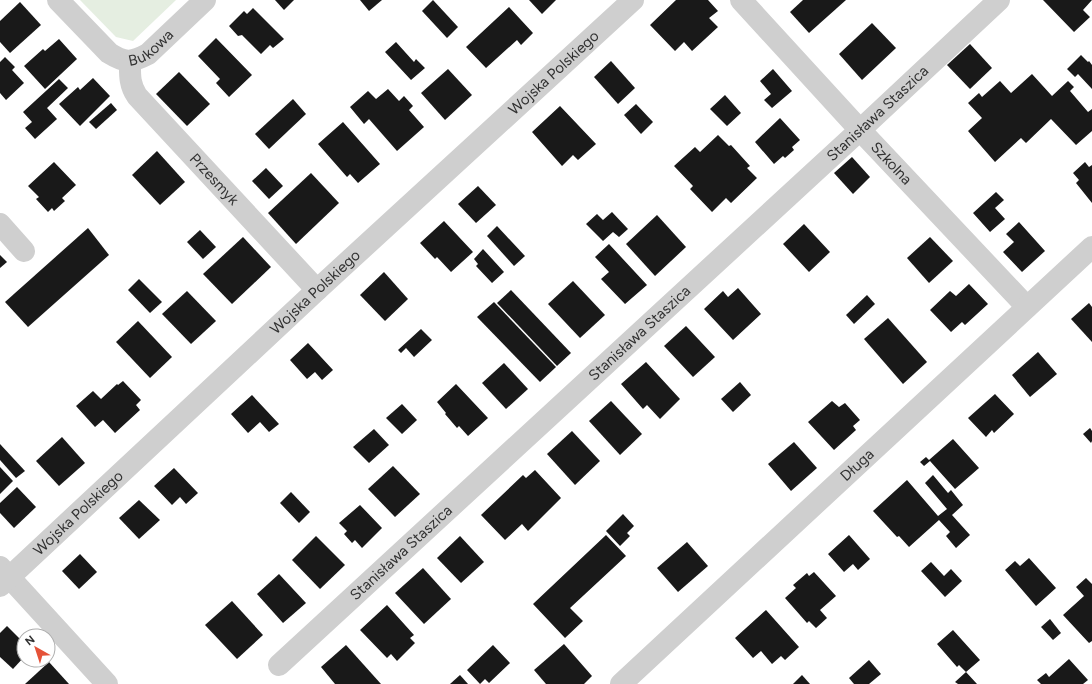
<svg xmlns="http://www.w3.org/2000/svg" width="1092" height="684" font-family="Figtree,sans-serif">
	<rect width="100%" height="100%" fill="#fff"/>
	<path fill="#e5eee1" d="M80 0H176L133 41 116 37Z"/>
	<g fill="#191919">
		<path d="M275 0H294L284 10Z"/>
		<path d="M360 0H382L369 11Z"/>
		<path d="M433 0 458 27 447 38 422 11Z"/>
		<path d="M529 0H556L542 14Z"/>
		<path d="M676 0H708L718 11 709 18 718 27 692 51 684 42 675 51 650 25Z"/>
		<path d="M803 0H846L809 33 790 12Z"/>
		<path d="M1043 0H1092L1083 10 1090 17 1074 32Z"/>
		<path d="M20 2 41 25 10 53 0 42V21Z"/>
		<path d="M509 7 533 33 521 45 517 40 486 68 466 47Z"/>
		<path d="M253 8 284 39 273 48 270 45 261 54 242 35 238 36 229 26 244 11 247 14Z"/>
		<path d="M872 23 896 48 862 80 839 54Z"/>
		<path d="M216 38 252 75 229 97 216 83 220 79 198 56Z"/>
		<path d="M59 39 77 59 45 89 24 66 43 49 45 51Z"/>
		<path d="M396 42 414 62 416 59 425 68 411 80 385 52Z"/>
		<path d="M970 44 992 68 970 89 947 65Z"/>
		<path d="M1081 55 1088 62 1089 61 1092 65V89L1078 74 1075 77 1067 69Z"/>
		<path d="M5 57 15 67 12 70 24 83 6 100 0 93V62Z"/>
		<path d="M611 61 635 88 618 104 594 77Z"/>
		<path d="M448 69 472 95 445 120 421 93Z"/>
		<path d="M773 69 792 91 772 108 764 100 771 94 760 81Z"/>
		<path d="M179 72 210 104 187 126 156 94Z"/>
		<path d="M1032 74 1052 96 1068 81 1074 87 1070 91 1088 112 1092 109V131L1076 145 1051 119 1026 143 1021 138 995 162 968 131 982 118 968 103 979 93 982 97 1000 81 1011 93Z"/>
		<path d="M93 78 110 96 80 126 59 104 78 87 80 90Z"/>
		<path d="M59 79 68 88 47 108 57 119 35 139 25 128 32 122 23 112Z"/>
		<path d="M388 89 399 101 404 96 413 106 409 110 424 127 397 151 369 119 364 124 350 107 368 91 376 99Z"/>
		<path d="M725 95 741 113 727 126 710 109Z"/>
		<path d="M293 99 306 114 269 149 255 134Z"/>
		<path d="M111 103 117 110 96 129 89 122Z"/>
		<path d="M636 104 653 122 641 134 624 115Z"/>
		<path d="M560 106 596 144 578 160 573 155 562 166 532 132Z"/>
		<path d="M780 118 800 140 792 147 794 150 785 158 783 156 774 164 755 142Z"/>
		<path d="M343 122 380 164 358 183 350 174 347 177 318 144Z"/>
		<path d="M718 135 729 146 731 145 750 166 747 168 757 178 731 203 726 198 712 212 690 189 693 186 674 166 695 147 700 152Z"/>
		<path d="M157 151 185 182 160 205 132 175Z"/>
		<path d="M852 157 870 177 853 194 834 173Z"/>
		<path d="M54 162 76 185 62 198 65 201 54 211 52 208 48 212 36 199 39 197 28 186Z"/>
		<path d="M1085 162 1089 167 1092 165V203L1076 183 1079 180 1073 173Z"/>
		<path d="M266 168 283 186 269 199 252 181Z"/>
		<path d="M311 173 339 203 296 244 268 213Z"/>
		<path d="M478 186 496 205 476 223 458 204Z"/>
		<path d="M996 192 1004 200 995 208 1005 219 990 232 973 213Z"/>
		<path d="M612 212 628 229 619 237 613 232 603 241 586 224 597 214 603 220Z"/>
		<path d="M657 215 686 247 655 276 626 244Z"/>
		<path d="M444 221 473 252 451 272 437 257 435 259 420 243Z"/>
		<path d="M1019 222 1045 251 1022 272 1003 252 1014 242 1006 234Z"/>
		<path d="M804 224 830 252 809 272 783 244Z"/>
		<path d="M497 226 525 256 514 266 487 236Z"/>
		<path d="M88 228 109 255 28 327 5 302Z"/>
		<path d="M200 230 216 247 203 259 187 242Z"/>
		<path d="M243 237 271 267 232 304 203 274Z"/>
		<path d="M930 237 953 261 929 283 907 258Z"/>
		<path d="M609 244 647 285 625 304 601 279 609 272 595 257Z"/>
		<path d="M483 249 504 272 492 283 476 266 478 264 474 259Z"/>
		<path d="M0 255 7 262 0 268Z"/>
		<path d="M384 272 408 299 385 321 360 295Z"/>
		<path d="M139 279 162 302 150 313 128 290Z"/>
		<path d="M573 281 605 315 580 338 548 304Z"/>
		<path d="M969 284 988 304 965 325 962 322 951 332 930 310 950 291 956 296Z"/>
		<path d="M738 288 761 314 733 340 704 309 723 291 728 297Z"/>
		<path d="M511 290 571 353 557 366 497 303Z"/>
		<path d="M187 291 216 321 191 344 162 314Z"/>
		<path d="M867 295 875 304 854 324 846 315Z"/>
		<path d="M494 302 556 367 540 382 477 317Z"/>
		<path d="M1089 303 1092 307V342L1071 319Z"/>
		<path d="M888 318 927 362 903 384 864 339Z"/>
		<path d="M138 321 172 357 150 378 116 342Z"/>
		<path d="M686 326 715 357 693 377 664 346Z"/>
		<path d="M421 329 432 340 414 357 406 348 401 353 398 350Z"/>
		<path d="M308 343 333 370 322 380 315 372 307 379 290 360Z"/>
		<path d="M1038 352 1057 374 1030 397 1012 375Z"/>
		<path d="M646 362 680 399 660 419 647 405 643 409 621 384Z"/>
		<path d="M504 363 528 389 506 409 482 383Z"/>
		<path d="M123 381 141 400 136 405 140 410 115 433 103 420 95 427 76 406 93 391 101 399 117 384 118 385Z"/>
		<path d="M740 382 751 395 733 412 721 399Z"/>
		<path d="M456 384 488 418 468 436 459 426 457 428 445 414 446 413 437 402Z"/>
		<path d="M995 394 1014 414 994 433 992 430 986 437 968 418Z"/>
		<path d="M252 395 279 424 269 432 260 422 248 433 231 414Z"/>
		<path d="M611 401 642 434 620 455 589 421Z"/>
		<path d="M832 401 839 407 845 403 860 420 853 426 856 430 834 450 808 422Z"/>
		<path d="M402 404 417 420 402 434 386 418Z"/>
		<path d="M1090 428 1092 431V441L1091 443 1083 434Z"/>
		<path d="M374 429 389 445 369 463 353 447Z"/>
		<path d="M572 431 600 461 575 485 547 454Z"/>
		<path d="M62 437 85 463 59 486 36 461Z"/>
		<path d="M953 439 979 468 955 489 930 461 924 466 920 462 926 457 929 460Z"/>
		<path d="M794 442 817 468 791 491 768 464Z"/>
		<path d="M0 444 25 471 16 478 0 460Z"/>
		<path d="M393 466 420 494 395 517 368 489Z"/>
		<path d="M0 467 13 481 0 494Z"/>
		<path d="M174 468 198 493 186 504 180 497 172 505 154 486Z"/>
		<path d="M535 470 561 498 528 531 522 524 505 540 481 515 523 475 526 478Z"/>
		<path d="M933 475 948 493 951 490 963 505 952 515 970 535 956 548 946 536 950 532 939 520 909 547 899 536 897 537 873 511 907 480 938 516 947 509 925 483Z"/>
		<path d="M17 487 36 507 14 528 0 513V503Z"/>
		<path d="M291 492 310 512 299 523 280 503Z"/>
		<path d="M139 500 160 520 139 539 119 518Z"/>
		<path d="M360 505 382 528 362 548 355 540 352 543 344 534 347 531 339 523Z"/>
		<path d="M623 514 634 526 627 533 630 536 620 546 606 531Z"/>
		<path d="M606 535 626 556 570 608 583 621 565 638 533 604Z"/>
		<path d="M849 535 870 559 858 570 853 564 844 572 828 554Z"/>
		<path d="M316 536 345 565 320 589 292 560Z"/>
		<path d="M460 536 484 562 461 583 437 558Z"/>
		<path d="M687 542 708 566 678 592 657 568Z"/>
		<path d="M80 554 97 572 79 589 62 571Z"/>
		<path d="M1029 558 1056 588 1036 606 1005 570 1015 561 1020 566Z"/>
		<path d="M931 562 944 576 951 569 962 581 945 597 921 571Z"/>
		<path d="M423 568 451 599 424 624 395 593Z"/>
		<path d="M814 572 836 596 820 610 827 618 816 628 809 621 807 623 785 598 796 588 793 585 807 573 809 576Z"/>
		<path d="M279 574 306 603 283 623 257 594Z"/>
		<path d="M1086 578 1092 584V641L1089 643 1063 615 1084 596 1076 587Z"/>
		<path d="M232 601 263 635 237 659 205 625Z"/>
		<path d="M387 605 414 635 410 638 415 643 397 661 391 654 387 658 360 630Z"/>
		<path d="M766 610 799 647 785 660 781 656 772 664 761 651 753 658 735 638Z"/>
		<path d="M1050 619 1061 633 1053 640 1041 627Z"/>
		<path d="M7 626 24 643V657L13 669 0 657V633Z"/>
		<path d="M953 630 980 660 966 672 977 684H958L955 682 966 672 959 665 957 667 937 644Z"/>
		<path d="M564 644 592 676 584 684H546L534 670Z"/>
		<path d="M346 645 381 684H335L321 667Z"/>
		<path d="M493 645 510 663 489 683 485 679 480 684 467 670Z"/>
		<path d="M1069 659 1088 680 1083 684H1041L1037 680 1046 673 1049 677Z"/>
		<path d="M869 660 881 674 869 684H854L849 678Z"/>
		<path d="M49 662 69 684H25Z"/>
		<path d="M460 675 468 684H450Z"/>
		<path d="M802 675 810 684H793Z"/>
	</g>
	<g fill="none" stroke-linecap="round" stroke-linejoin="round">
		<g stroke="#cfcfcf" stroke-width="22">
			<path id="s1" d="M58 0 109 53C125 63 131 63 148 54L205 0"/>
			<path id="s2" d="M741 0 860 130 1027 307"/>
			<path id="s3" d="M130 61C130 74 129 84 137 96L317 290"/>
			<path d="M0 224 24 251"/>
			<path d="M0 567 107 684"/>
			<path id="s4" d="M0 586 317 290 633 0"/>
			<path id="s5" d="M279 665 860 130 999 0"/>
			<path id="s6" d="M621 684 1092 247"/>
		</g>
	</g>
	<g text-anchor="middle" dominant-baseline="central" stroke-width="4" stroke-linejoin="round" paint-order="stroke">
		<g font-size="15" fill="#323232" stroke="#fff">
			<text stroke="none"><textPath href="#s1" startOffset="121">Bukowa</textPath></text>
			<text stroke="none"><textPath href="#s4" startOffset="755">Wojska Polskiego</textPath></text>
			<text stroke="none"><textPath href="#s5" startOffset="814">Stanisława Staszica</textPath></text>
			<text stroke="none"><textPath href="#s2" startOffset="222">Szkolna</textPath></text>
			<text stroke="none"><textPath href="#s3" startOffset="150">Przesmyk</textPath></text>
			<text stroke="none"><textPath href="#s4" startOffset="431">Wojska Polskiego</textPath></text>
			<text stroke="none"><textPath href="#s5" startOffset="490">Stanisława Staszica</textPath></text>
			<text stroke="none"><textPath href="#s6" startOffset="322">Długa</textPath></text>
			<text stroke="none"><textPath href="#s4" startOffset="107">Wojska Polskiego</textPath></text>
			<text stroke="none"><textPath href="#s5" startOffset="166">Stanisława Staszica</textPath></text>
		</g>
	</g>
	<g transform="translate(36 648) rotate(321)"><circle r="19" fill="#ffffff" stroke="#adadad"/>
	<path d="M0-3L7 15L0 10L-7 15Z" fill="#e55238"/>
	<text y="-6" font-size="11" font-weight="bold" text-anchor="middle" fill="#323232">N</text>
	</g>
</svg>
